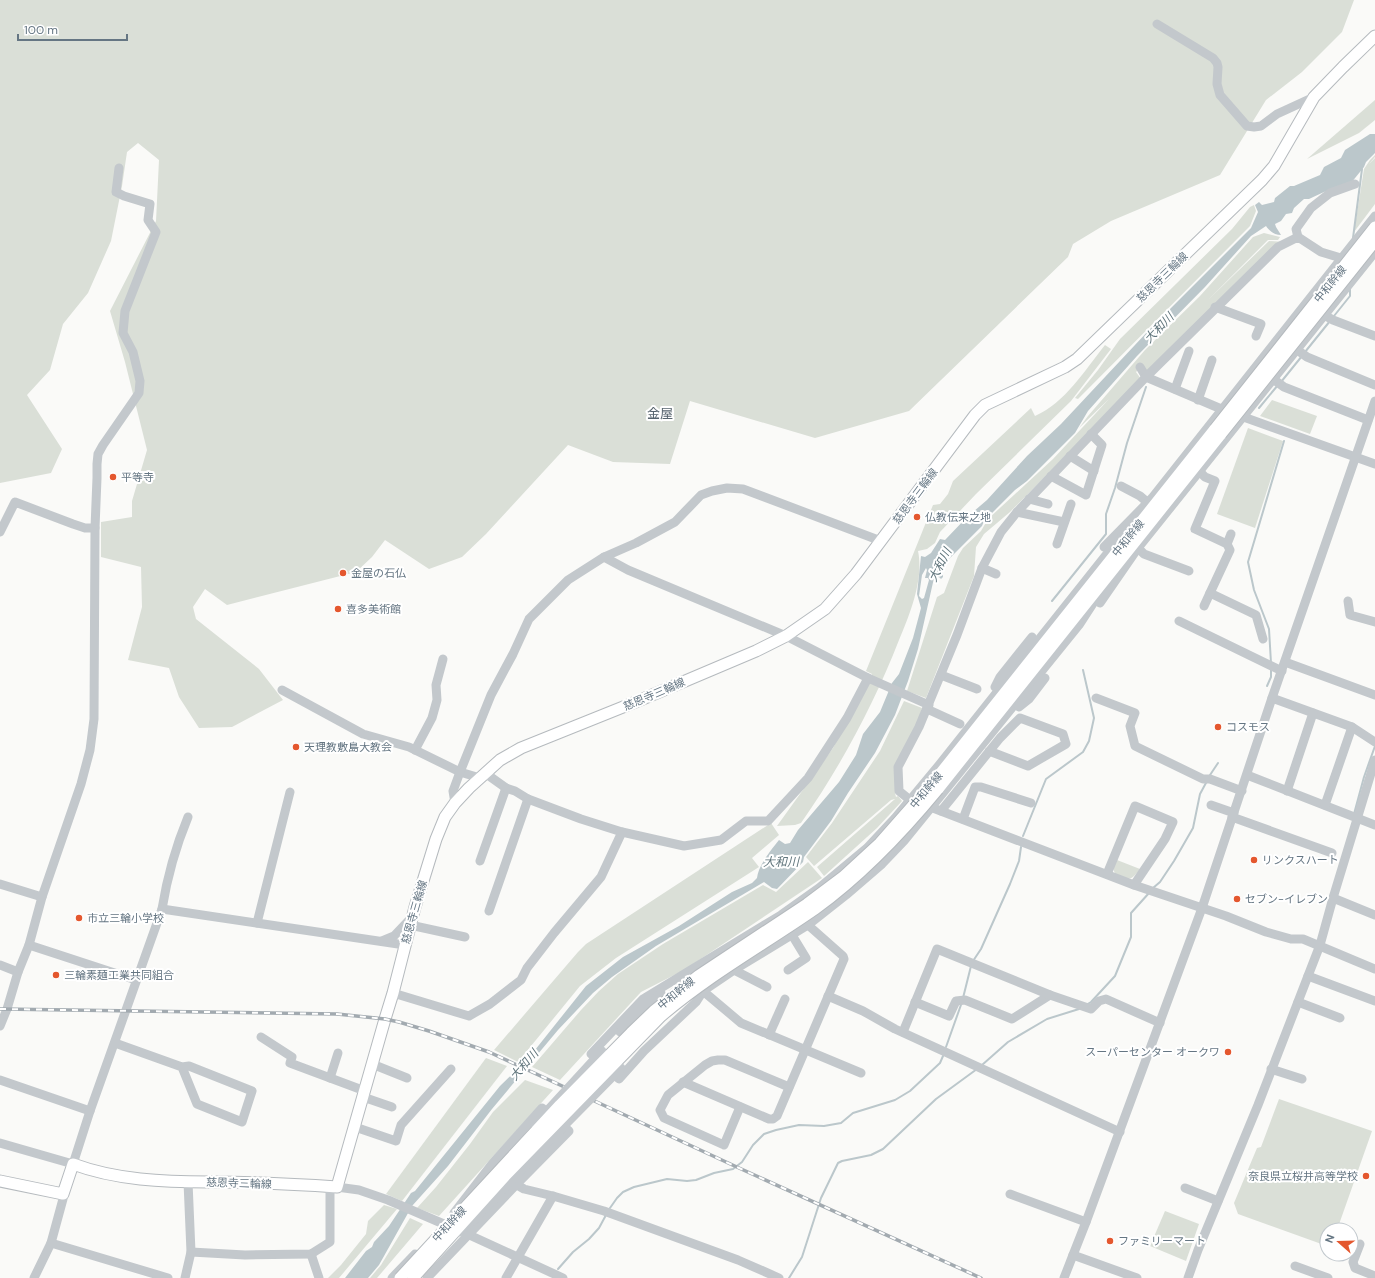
<svg xmlns="http://www.w3.org/2000/svg" width="1375" height="1278" font-family="'DM Sans','Noto Sans JP',sans-serif">
	<rect width="100%" height="100%" fill="#fafaf8"/>
	<g fill="#dadfd7">
		<path d="M0 0H1354L1342 32 1302 72 1266 100 1220 175 1111 221 1073 244 1068 257 909 411 815 438 690 401 670 464 613 462 568 445 486 534 462 557 429 569 385 540 372 557 356 572 227 605 205 589 193 607 196 619 259 669 283 700 232 727 199 728 179 697 169 668 128 660 142 607 141 567 101 557V522L132 517V501L147 450 125 362 110 311 156 221 159 160 138 143 127 152 122 186 111 241 88 293 63 324 50 370 27 395 62 449 51 473 0 483Z"/>
		<path d="M1375 100V120L1359 133 1307 159Z"/>
		<path d="M1375 155V157L1369 164 1375 158V204L1354 232 1364 169 1370 160Z"/>
		<path d="M1254 205 1256 211 1250 226 1078 399 1075 398 1098 370 1120 339 1232 229 1250 207Z"/>
		<path d="M1264 233 1280 237 1278 240H1268L1208 300 1269 241 1285 242 1144 376 1141 367 1136 372 1141 379 1010 512 984 534 976 547 974 576 926 698 907 691 937 597 944 593 958 556 963 548 981 531 988 519 1053 459 1109 399 1079 428 1088 416 1145 350 1200 296 1253 237Z"/>
		<path d="M1105 345 1111 349 1071 401 976 494 940 532 935 543 927 549 918 551C924 579 910 614 899 640 874 704 841 766 801 823L795 825 777 826 833 748 872 674 866 671 933 505 940 504 948 494 953 481 1031 408 1035 416C1065 403 1085 370 1105 345Z"/>
		<path d="M1272 400 1317 416 1310 434 1260 416Z"/>
		<path d="M1248 428 1283 441 1255 528 1217 514Z"/>
		<path d="M904 701 922 708 918 721 901 755 895 793 896 797 898 796 902 801 877 828 824 876 817 867 895 799 891 800 814 866 806 857 832 823 880 751Z"/>
		<path d="M771 823 779 835 752 858 759 867 616 958 580 986 518 1062 494 1050 578 952 586 944Z"/>
		<path d="M1117 860 1140 869C1130 882 1129 880 1115 874L1113 868Z"/>
		<path d="M808 862 822 878 684 970 641 992 560 1080 532 1067 581 1010 599 991 618 974 663 944 763 885 776 892Z"/>
		<path d="M486 1058 507 1066 402 1201 386 1194Z"/>
		<path d="M525 1080 553 1090 439 1216 417 1208 436 1187 470 1144 493 1112Z"/>
		<path d="M1279 1099 1372 1131 1337 1230H1327V1246L1238 1214 1234 1203 1257 1148 1261 1147Z"/>
		<path d="M384 1205 397 1209 339 1278H328L341 1265 366 1234 368 1221Z"/>
		<path d="M1165 1211 1199 1224 1186 1261 1150 1246Z"/>
		<path d="M410 1218 423 1224 377 1278H370L381 1265Z"/>
	</g>
	<path fill="#bbc7cb" fill-rule="evenodd" d="M1370 134H1375V153L1366 162 1364 167 1351 183 1324 192 1309 199H1304L1294 208 1292 213 1286 214 1281 221 1275 224 1276 227 1281 235C1275 235 1269 231 1266 226L1251 236 1205 287 1137 356 1088 411 1075 433 1027 481 1015 490 984 521 982 526 944 564 943 568V577L941 579 939 577 934 578 918 649 908 681 895 715 875 753 848 793 831 821 804 857 803 862 777 889 772 888 764 882 656 946 612 977 593 993 558 1030 492 1109 448 1166 412 1206 379 1265 368 1278H345L366 1251 372 1247 374 1242 389 1226 411 1193 415 1191 500 1086 527 1060 586 986 623 957 679 926 732 892 752 883 757 878C758 866 771 850 779 840L785 844 790 843 798 830 839 782 856 755 863 734 880 712 892 683 899 674 913 638 921 608 917 594 921 556 925 557 931 553 940 539 945 540 966 518 987 500 1027 456 1061 424 1149 330 1251 228 1258 212 1255 205 1259 202 1262 205 1274 202 1275 198 1290 186H1294L1320 175 1324 167 1341 158 1345 150ZM926 568 927 570 925 578H928L929 580 924 598 922 599 919 596 922 575Z"/>
	<g fill="none" stroke-linecap="round" stroke-linejoin="round">
		<g stroke="#bbc7cb" stroke-width="2">
			<path d="M1353 238 1362 169"/>
			<path d="M1334 316 1350 296V288"/>
			<path d="M1305 352 1330 321"/>
			<path d="M1281 382 1302 356"/>
			<path d="M1259 408 1278 385"/>
			<path d="M1052 601 1106 534V514L1115 488 1127 443 1146 387"/>
			<path d="M1271 663 1269 629 1254 590 1248 562 1284 441"/>
			<path d="M1267 686 1271 677V669"/>
			<path d="M1210 775 1218 763"/>
			<path d="M1354 814 1364 777 1375 746"/>
			<path d="M1023 836 1046 779 1083 752 1089 741 1094 718 1083 670"/>
			<path d="M1153 888 1160 882 1174 861 1193 828 1200 794 1207 781"/>
			<path d="M973 961 981 949 1010 884 1019 861 1021 847"/>
			<path d="M963 998 971 966"/>
			<path d="M1086 1005 1091 1002 1115 976 1131 937V913L1149 893"/>
			<path d="M946 1047 962 1002"/>
			<path d="M982 1065 1008 1042 1047 1019 1079 1009"/>
			<path d="M610 1208 617 1198 623 1192 634 1187 667 1179 687 1181 696 1180 714 1173 733 1169 742 1162 753 1145 764 1134 776 1130 799 1125 824 1126 841 1123 853 1113 895 1100 910 1091 940 1063 943 1056"/>
			<path d="M558 1269 573 1252 589 1239 599 1228 606 1215"/>
			<path d="M789 1278 802 1257 821 1198 838 1163 842 1161 871 1155 883 1149 936 1099 977 1069"/>
		</g>
		<defs>
			<g id="major">
				<path d="M932 784 1215 429"/>
				<path d="M938 789 1221 434"/>
				<path d="M0 1181 63 1194 73 1164C116 1180 164 1182 209 1182 252 1182 295 1184 337 1187L385 1019 393 993 415 907 436 839 445 817 455 803 469 788 500 760 521 748 638 701 756 651 786 636 825 609 856 574 975 415 985 405 1065 367 1077 359 1262 180 1274 166 1314 97 1343 67 1375 36"/>
			</g>
		</defs>
		<use href="#major" stroke="#b5babe" stroke-width="13"/>
		<g stroke="#c3c8cc" stroke-width="9">
			<path d="M1157 24 1213 58 1217 63 1218 67 1217 84 1220 95 1247 126 1254 127 1261 126 1277 114 1314 97"/>
			<path d="M1298 237 1296 229 1311 208 1330 193 1355 184"/>
			<path d="M1215 307 1261 324 1256 336"/>
			<path d="M1324 315 1333 320 1375 336"/>
			<path d="M1296 349 1307 357 1375 385"/>
			<path d="M1140 367 1146 377 1226 411"/>
			<path d="M1273 379 1284 387 1368 420"/>
			<path d="M1175 389 1189 351"/>
			<path d="M1198 400 1212 360"/>
			<path d="M1238 415 1375 464"/>
			<path d="M1070 456 1094 471"/>
			<path d="M1200 472 1205 477 1215 481 1195 529 1227 544 1230 550 1210 593 1256 615 1263 639"/>
			<path d="M1051 476 1086 495 1102 445 1091 434"/>
			<path d="M1121 486 1140 496 1147 502"/>
			<path d="M1029 499 1048 504"/>
			<path d="M1017 512 1064 522"/>
			<path d="M0 532 15 502 73 524 85 528H95"/>
			<path d="M1057 544 1071 504"/>
			<path d="M1227 544 1231 534"/>
			<path d="M1104 547 1152 498 1375 216"/>
			<path d="M1138 548 1144 554 1189 571"/>
			<path d="M604 557 628 570 786 636 868 678 929 705"/>
			<path d="M982 568 996 574"/>
			<path d="M1103 588 1079 625 904 841 882 864 846 895 808 925 734 970 703 991 696 1002 644 1051 619 1079 591 1054 643 999 781 915 819 888 867 848 895 818 939 765 1110 550 1135 523"/>
			<path d="M1348 601 1350 615 1375 622"/>
			<path d="M1100 603 1138 548 1375 252"/>
			<path d="M1204 606 1210 593"/>
			<path d="M1179 621 1282 671"/>
			<path d="M1285 662 1375 695"/>
			<path d="M941 675 977 689"/>
			<path d="M995 687 1000 677 1032 637"/>
			<path d="M282 690 363 734 409 747 460 772 480 778"/>
			<path d="M1096 698 1135 713 1130 726 1135 746 1203 779H1210L1242 791"/>
			<path d="M1272 698 1352 727 1375 742"/>
			<path d="M1019 707 1029 699 1045 678"/>
			<path d="M927 709 960 724"/>
			<path d="M415 750 432 718 437 700 436 685 443 659"/>
			<path d="M1247 775 1375 825"/>
			<path d="M1287 791 1313 713"/>
			<path d="M910 800 899 791 898 767 919 727 957 635 982 568 1001 532 1017 512 1146 377 1278 247 1298 237 1321 252 1341 258"/>
			<path d="M455 803 453 791 460 772 491 695 513 654 529 619 568 580 604 557 636 543 675 522 701 495 712 491 727 488 743 489 881 541"/>
			<path d="M1211 805 1234 813"/>
			<path d="M1325 805 1352 727"/>
			<path d="M933 808 1134 885 1226 916 1266 932 1291 939H1303L1375 969"/>
			<path d="M941 811 1000 738 1020 718 1063 734 1066 744 1028 766 989 751"/>
			<path d="M1232 817 1332 853"/>
			<path d="M963 819 975 787H981L1031 803"/>
			<path d="M622 832 684 846 721 840 746 821H768L808 778 847 718 868 678"/>
			<path d="M480 861 506 788"/>
			<path d="M1107 874 1135 806 1173 822 1165 839 1134 885"/>
			<path d="M0 884 42 897"/>
			<path d="M1333 898 1375 915"/>
			<path d="M162 909 405 945"/>
			<path d="M489 911 528 799"/>
			<path d="M257 923 290 792"/>
			<path d="M410 925 465 937"/>
			<path d="M382 941 394 936 412 917"/>
			<path d="M29 945 136 980"/>
			<path d="M0 965 18 972"/>
			<path d="M734 970 767 987"/>
			<path d="M788 970 806 958 792 935"/>
			<path d="M1308 976 1375 1001"/>
			<path d="M393 993 469 1016 490 1004 521 980 527 968 554 933 601 877 622 832 581 819 528 799 515 791 506 788 485 773"/>
			<path d="M699 994 703 991 741 1023 861 1073"/>
			<path d="M828 996 863 1011 895 1029 1120 1132"/>
			<path d="M915 1002 949 1016 956 1001 965 1000 1012 1019 1050 995"/>
			<path d="M1298 1002 1340 1018"/>
			<path d="M0 1026 7 1009 18 972 29 945 42 897 81 784 90 750 94 719 95 528 97 478V464L98 454 103 445 139 393 140 381 133 352 123 333 125 311 156 232 148 220 150 204 124 196 116 192 119 168"/>
			<path d="M620 1032 661 993"/>
			<path d="M903 1032 937 949 1050 995 1091 1009 1099 1001 1106 999 1160 1023"/>
			<path d="M769 1035 785 999"/>
			<path d="M261 1037 292 1057 290 1063 365 1091"/>
			<path d="M115 1043 182 1067 189 1066 252 1091 242 1122 197 1104 182 1067"/>
			<path d="M372 1064 407 1078"/>
			<path d="M1271 1069 1302 1079"/>
			<path d="M330 1078 338 1053"/>
			<path d="M0 1080 90 1111"/>
			<path d="M683 1082 769 1119H773L777 1116 844 959 843 956 808 925"/>
			<path d="M363 1097 392 1107"/>
			<path d="M740 1107 724 1145 664 1118 660 1110 668 1095 705 1065 712 1061 718 1060H725L789 1087"/>
			<path d="M355 1127 396 1141 401 1125 451 1069"/>
			<path d="M0 1143 73 1164 90 1111 162 909C167 878 176 846 188 817"/>
			<path d="M512 1182 524 1189 553 1196 604 1211 738 1260 779 1278"/>
			<path d="M337 1187 359 1190 388 1200 453 1228"/>
			<path d="M1185 1188 1218 1201"/>
			<path d="M1010 1194 1086 1222"/>
			<path d="M465 1233 563 1278"/>
			<path d="M51 1243 168 1278"/>
			<path d="M1360 1244 1353 1262 1355 1268 1375 1276"/>
			<path d="M191 1252 245 1255 311 1254 330 1242V1187"/>
			<path d="M311 1254 319 1278"/>
			<path d="M1295 1266 1328 1278"/>
			<path d="M34 1278 51 1243 63 1199V1194"/>
			<path d="M185 1278 191 1252 188 1182"/>
			<path d="M392 1278 415 1254"/>
			<path d="M427 1278 516 1185 569 1131 542 1108 492 1164 454 1213"/>
			<path d="M506 1278 553 1196"/>
			<path d="M1064 1278 1073 1255"/>
			<path d="M1137 1278 1073 1255 1086 1222 1202 908 1272 698 1375 401"/>
			<path d="M1188 1278 1198 1250 1258 1105 1320 945 1333 898 1375 760"/>
		</g>
		<use href="#major" stroke="#fff" stroke-width="11"/>
		<defs>
			<path id="rail" d="M0 1009 337 1014 385 1019 399 1022 429 1031 489 1052 739 1168 981 1278"/>
		</defs>
		<use href="#rail" stroke="#a2aab0" stroke-width="3.5"/>
		<use href="#rail" stroke="#fff" stroke-width="2" stroke-dasharray="6" stroke-linecap="butt"/>
		<defs>
			<g id="major-bridge">
				<path d="M1215 429 1375 227"/>
				<path d="M1221 434 1375 241"/>
				<path d="M400 1278 560 1105 631 1033 655 1010 698 976 807 904 843 877 880 843 932 784"/>
				<path d="M413 1278 505 1176 661 1016C709 975 763 945 815 909 862 875 901 834 938 789"/>
			</g>
		</defs>
		<use href="#major-bridge" stroke="#b5babe" stroke-width="13" stroke-linecap="butt"/>
		<g stroke="#c3c8cc" stroke-width="9">
			<path d="M535 1124 602 1051"/>
			<path d="M459 1232 474 1220 541 1149 621 1068"/>
		</g>
		<use href="#major-bridge" stroke="#fff" stroke-width="11"/>
	</g>
	<g fill="#e4572e" stroke="#fff" stroke-width="1.5">
		<circle cx="113" cy="477" r="4"/>
		<circle cx="917" cy="517" r="4"/>
		<circle cx="343" cy="573" r="4"/>
		<circle cx="338" cy="609" r="4"/>
		<circle cx="1218" cy="727" r="4"/>
		<circle cx="296" cy="747" r="4"/>
		<circle cx="1254" cy="860" r="4"/>
		<circle cx="1237" cy="899" r="4"/>
		<circle cx="79" cy="918" r="4"/>
		<circle cx="56" cy="975" r="4"/>
		<circle cx="1228" cy="1052" r="4"/>
		<circle cx="1366" cy="1176" r="4"/>
		<circle cx="1110" cy="1241" r="4"/>
	</g>
	<g text-anchor="middle" dominant-baseline="central" stroke-width="4" stroke-linejoin="round" paint-order="stroke">
		<g font-size="11" fill="#657683" stroke="#fff">
			<text transform="translate(1162 277) rotate(-44)">慈恩寺三輪線</text>
			<text transform="translate(1330 284) rotate(-51)">中和幹線</text>
			<text transform="translate(915 496) rotate(-53)">慈恩寺三輪線</text>
			<text transform="translate(1128 538) rotate(-51)">中和幹線</text>
			<text transform="translate(654 694) rotate(-23)">慈恩寺三輪線</text>
			<text transform="translate(926 790) rotate(-50)">中和幹線</text>
			<text transform="translate(414 912) rotate(-74)">慈恩寺三輪線</text>
			<text transform="translate(676 993) rotate(-39)">中和幹線</text>
			<text transform="translate(239 1183) rotate(2)">慈恩寺三輪線</text>
			<text transform="translate(449 1224) rotate(-47)">中和幹線</text>
		</g>
		<g font-size="11" fill="#657683" stroke="#fff" text-anchor="start">
			<text x="121" y="477">平等寺</text>
			<text x="925" y="517">仏教伝来之地</text>
			<text x="351" y="573">金屋の石仏</text>
			<text x="346" y="609">喜多美術館</text>
			<text x="1226" y="727">コスモス</text>
			<text x="304" y="747">天理教敷島大教会</text>
			<text x="1262" y="860">リンクスハート</text>
			<text x="1245" y="899">セブン-イレブン</text>
			<text x="87" y="918">市立三輪小学校</text>
			<text x="64" y="975">三輪素麺工業共同組合</text>
			<text x="1220" y="1052" text-anchor="end">スーパーセンター オークワ</text>
			<text x="1358" y="1176" text-anchor="end">奈良県立桜井高等学校</text>
			<text x="1118" y="1241">ファミリーマート</text>
		</g>
		<g font-size="12" font-style="italic" fill="#60757c" stroke="#fff">
			<text transform="translate(1159 328) rotate(-46)">大和川</text>
			<text transform="translate(940 565) rotate(-63)">大和川</text>
			<text x="781" y="862">大和川</text>
			<text transform="translate(524 1065) rotate(-49)">大和川</text>
		</g>
		<g font-size="13" fill="#57646e" stroke="#fff">
			<text x="660" y="413">金屋</text>
		</g>
	</g>
	<g transform="translate(1339 1242) rotate(290)"><circle r="19" fill="#ffffff" stroke="#c1c8cd"/>
	<path d="M0-3L7 15L0 10L-7 15Z" fill="#e4572e"/>
	<text y="-6" font-size="11" font-weight="bold" text-anchor="middle" fill="#657683">N</text>
	</g>
	<path d="M18 34v6h109v-6" fill="none" stroke="#657683" stroke-width="2"/>
	<text x="24" y="34" font-size="12" fill="#657683" stroke="#ffffff" stroke-width="3" paint-order="stroke">100 m</text>
</svg>
